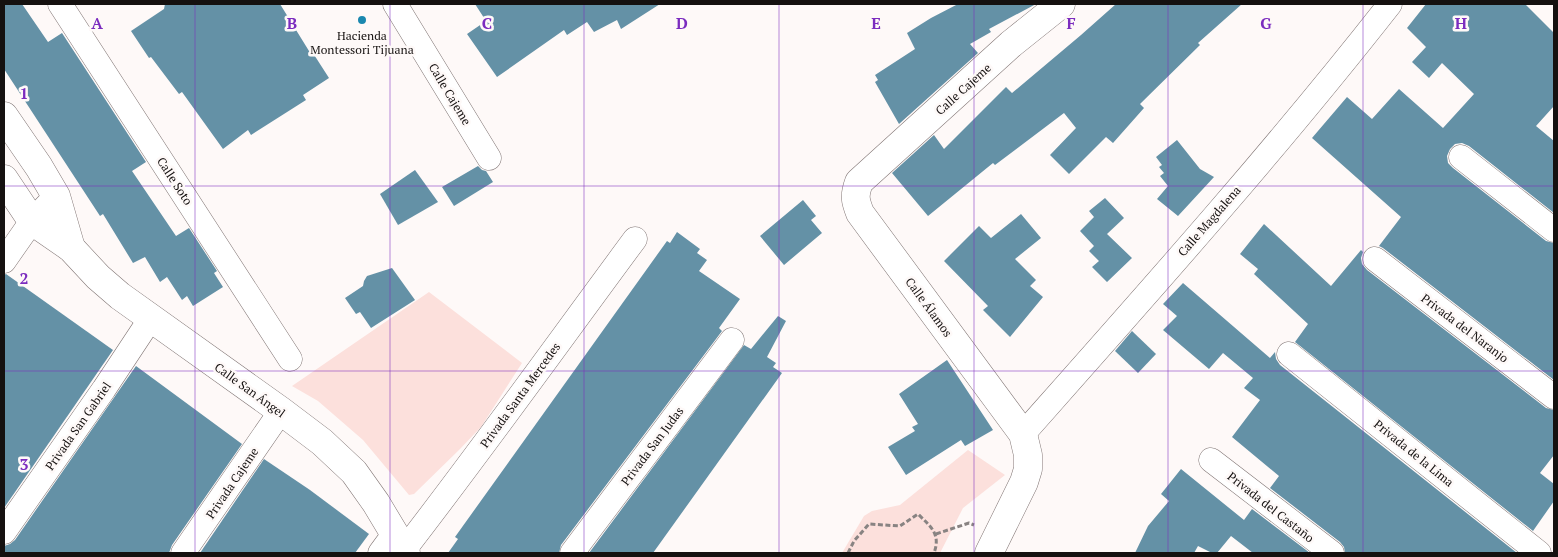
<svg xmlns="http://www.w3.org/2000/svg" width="1558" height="557" font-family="'PT Serif',serif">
	<rect width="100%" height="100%" fill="#fef9f8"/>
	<g fill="#fce0dc">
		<path d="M429 292 522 363 481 427 460 449 414 494 409 495 363 440 318 401 292 386Z"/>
		<path d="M968 450 1005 475 963 508 940 553H842L864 516 872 511 900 505Z"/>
	</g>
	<g fill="#6491a6">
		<path d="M4 4H22L48 42 62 33 146 162 132 171 176 236 189 228 217 271 214 273 223 287 193 306 187 296 182 300 167 277 160 282 145 257 133 263 103 214 100 216 4 69Z"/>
		<path d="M165 4H280L309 51 311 50 329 78 303 95 306 100 251 135 248 130 223 149 182 92 179 94 151 57 149 58 131 31 164 9Z"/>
		<path d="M475 4H660L621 29 617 20 594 32 587 22 567 35 564 30 497 77 467 34 486 21Z"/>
		<path d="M958 4H1036L989 29 991 32 970 44 978 53 899 124 875 82 878 80 875 75 915 49 907 33 931 18Z"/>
		<path d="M1116 4H1242L1198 43 1200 45 1140 104 1144 108 1113 143 1106 137 1069 174 1050 155 1076 128 1064 113 995 165 993 163 928 216 892 173 934 135 944 149 1006 87 1012 93 1081 35Z"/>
		<path d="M1426 4H1525L1554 33V106L1536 126 1554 141V213L1469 146 1462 143 1455 144 1450 149 1447 156 1448 163 1453 168 1546 241 1554 243V380L1383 248 1379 246 1401 217 1312 138 1347 97 1372 119 1399 89 1443 128 1474 94 1442 63 1429 78 1412 62 1426 47 1407 28Z"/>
		<path d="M1177 140 1200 169 1214 177 1178 216 1157 199 1168 186 1160 176 1164 173 1159 167 1162 165 1156 157Z"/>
		<path d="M478 166 482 170 486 171 493 182 454 206 442 187Z"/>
		<path d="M415 170 438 202 398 225 380 194Z"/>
		<path d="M1105 198 1124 218 1107 234 1132 258 1107 282 1092 267 1099 261 1089 251 1094 246 1080 231 1094 217 1089 211Z"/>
		<path d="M803 200 816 216 811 220 822 233 784 265 760 236Z"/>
		<path d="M1021 214 1041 238 1015 259 1036 280 1030 286 1043 297 1010 337 983 310 988 306 944 261 979 226 991 238Z"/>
		<path d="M1264 224 1331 286 1361 250 1363 252 1361 258 1362 264 1367 270 1546 408 1554 410V455L1540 473 1554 484V501L1533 531 1295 342 1308 324 1254 274 1258 269 1240 254Z"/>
		<path d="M677 232 700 249 697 253 707 260 699 271 740 299 719 328 722 331 561 545 559 553H448L458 539 455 537 667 241 670 243Z"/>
		<path d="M392 268 415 300 371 328 360 312 356 314 345 298 363 286 364 281 367 276Z"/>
		<path d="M6 274 113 350 4 508V275Z"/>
		<path d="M1183 283 1270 358 1275 352 1276 359 1280 365 1517 553H1345L1344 547 1340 542 1270 488 1279 476 1232 437 1260 400 1244 388 1253 378 1223 353 1209 369 1163 330 1177 316 1163 304Z"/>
		<path d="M778 316 786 321 767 357 776 363 773 367 782 373 653 553H589L744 345 751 349Z"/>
		<path d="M1132 331 1156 354 1138 373 1115 351Z"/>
		<path d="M947 360 993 430 965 446 961 440 906 475 888 447 915 431 912 427 918 424 899 394Z"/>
		<path d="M136 366 242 444 172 545 169 553H4V546L10 544 15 540Z"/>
		<path d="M264 459 310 490 369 534 355 553H200Z"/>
		<path d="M1181 469 1244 520 1252 509 1310 553H1253L1231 536 1217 553H1212L1198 546 1194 553H1135L1148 526 1169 501 1161 494Z"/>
	</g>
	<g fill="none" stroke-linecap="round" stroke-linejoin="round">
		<defs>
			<g id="street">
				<path d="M60 4 290 359"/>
				<path d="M395 4 489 158"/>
				<path d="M1461 157 1554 230"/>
				<path d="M1375 259 1554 397"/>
				<path d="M4 261 32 221 56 196"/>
				<path d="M1289 354 1539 553"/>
				<path d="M1023 434C1148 293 1274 152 1390 4"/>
				<path d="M1211 460 1332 553"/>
				<path d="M4 532 104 389 151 318"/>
				<path d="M404 550C483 448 558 343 635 239"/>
				<path d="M183 553 281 411"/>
				<path d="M380 553 394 534"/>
				<path d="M572 553 732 340"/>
			</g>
			<g id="secondary">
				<path d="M4 116 39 167 56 196 71 248"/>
				<path d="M4 179 32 221 71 248 98 277 120 296 281 411 322 442 354 472 376 503 406 553"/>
				<path d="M989 553 1024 482 1028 469V455L1023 434 860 213C855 200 854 196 859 182L1011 44 1061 4"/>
			</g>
		</defs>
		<use href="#street" stroke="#807574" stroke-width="25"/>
		<use href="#secondary" stroke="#807574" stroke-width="29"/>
		<g stroke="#888382" stroke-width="3" stroke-dasharray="5 2.5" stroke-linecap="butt">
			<path d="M936 534 969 523 974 525"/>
			<path d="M848 553 854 541 869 524 900 526 918 514C931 527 941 534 934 553"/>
		</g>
		<use href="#street" stroke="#fff" stroke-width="24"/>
		<use href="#secondary" stroke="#fff" stroke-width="28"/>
	</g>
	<path fill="none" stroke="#7b2cbf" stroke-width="1" stroke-opacity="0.55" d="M195 4V553M390 4V553M584 4V553M779 4V553M974 4V553M1168 4V553M1363 4V553M4 186H1554M4 371H1554"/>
	<circle fill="#1b88af" stroke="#fef9f8" stroke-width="2" cx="362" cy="20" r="5"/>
	<g text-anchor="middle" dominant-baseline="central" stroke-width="5" stroke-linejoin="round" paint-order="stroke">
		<g font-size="12" fill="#151110" stroke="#fef9f8">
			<text x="362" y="35">Hacienda<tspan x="362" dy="14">Montessori Tijuana</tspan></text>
		</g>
		<g font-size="12" fill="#151110" stroke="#fef9f8">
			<text transform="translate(963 89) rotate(-42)">Calle Cajeme</text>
			<text transform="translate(450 94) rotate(59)">Calle Cajeme</text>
			<text transform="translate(175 181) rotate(57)">Calle Soto</text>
			<text transform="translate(1209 221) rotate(-49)">Calle Magdalena</text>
			<text transform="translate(929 307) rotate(54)">Calle Álamos</text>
			<text transform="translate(1465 328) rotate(37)">Privada del Naranjo</text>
			<text transform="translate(250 390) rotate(36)">Calle San Ángel</text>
			<text transform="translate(520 395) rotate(-54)">Privada Santa Mercedes</text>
			<text transform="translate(78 426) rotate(-55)">Privada San Gabriel</text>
			<text transform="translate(652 446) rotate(-53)">Privada San Judas</text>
			<text transform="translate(1414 453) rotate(39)">Privada de la Lima</text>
			<text transform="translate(232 483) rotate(-56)">Privada Cajeme</text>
			<text transform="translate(1271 507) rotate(38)">Privada del Castaño</text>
		</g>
	</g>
	<g font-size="16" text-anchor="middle" font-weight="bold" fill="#7b2cbf" stroke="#fef9f8" stroke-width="5" stroke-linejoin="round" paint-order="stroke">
		<text x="97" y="29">A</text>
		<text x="292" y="29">B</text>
		<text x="487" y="29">C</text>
		<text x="682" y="29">D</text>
		<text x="876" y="29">E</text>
		<text x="1071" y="29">F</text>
		<text x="1266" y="29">G</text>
		<text x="1461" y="29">H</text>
		<text x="24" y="99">1</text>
		<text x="24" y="284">2</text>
		<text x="24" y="470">3</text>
	</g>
	<rect width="1558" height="557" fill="none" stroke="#151110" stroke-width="10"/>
</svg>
